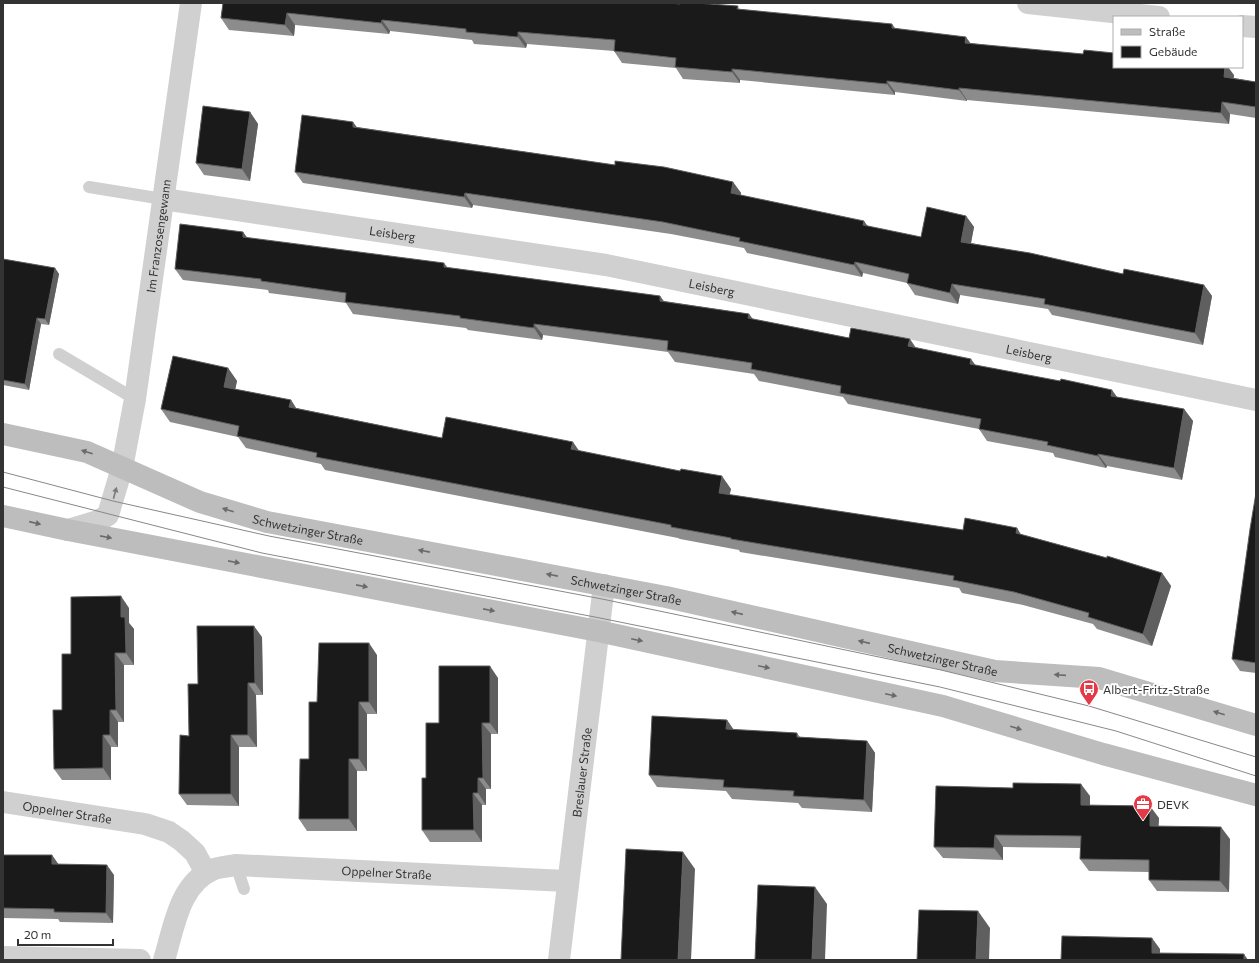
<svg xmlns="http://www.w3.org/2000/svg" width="1259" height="963" font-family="Commissioner,sans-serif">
	<rect width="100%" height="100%" fill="#fff"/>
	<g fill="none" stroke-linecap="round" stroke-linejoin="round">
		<g stroke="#d0d0d0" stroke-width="12">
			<path d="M89 187 163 199"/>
			<path d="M59 354 135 399"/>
			<path d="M236 865 244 889"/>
		</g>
		<g stroke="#d0d0d0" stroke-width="22">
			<path d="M1028 3 1159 17"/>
			<path d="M1242 26 1256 27"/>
			<path id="s1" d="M163 199 606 265 1256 400"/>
			<path id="s2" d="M68 530 98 521 108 515 122 468 135 399 191 3"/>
			<path id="s3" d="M3 802 145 824 169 832 182 841 195 853 206 873"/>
			<path d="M3 957 140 960"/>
			<path id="s4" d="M164 960C174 928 179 883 214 869 221 867 229 866 236 865L567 881"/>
			<path id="s5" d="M559 960 604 585"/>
		</g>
		<g stroke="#bdbdbd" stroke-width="22">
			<path id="s6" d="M3 434 87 452 200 502 267 522 666 597 995 671 1099 678 1256 725"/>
			<path d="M3 516 68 530 598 631 943 706 1103 754 1256 795"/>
		</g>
		<g stroke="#888" stroke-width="1">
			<path d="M3 472 113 501 269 536 602 599 941 670 1089 706 1256 757"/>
			<path d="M3 487 262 553 600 618 940 687 1116 731 1256 776"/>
		</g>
	</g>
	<g fill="#8c8c8c">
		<path d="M223 3 680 4 738 6 739 9 895 28 970 43 1234 75V78L1256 82V118L1230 114 1229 124 967 100V101L895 92V95L740 80V83L683 79 676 68 622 63 614 51 527 44 526 48 474 44 472 40 390 31 389 34 295 25 294 36 229 30 221 18Z"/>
		<path d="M250 112 258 124 250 181 204 175 196 163Z"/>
		<path d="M357 127 615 165 733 182 741 193V195L867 226 921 237 966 216 974 227 971 243 1123 274 1204 285 1212 296 1203 345 1052 315 1048 309 960 295 958 304 915 295 907 283 863 273 862 277 805 265 747 253 744 248 671 234 473 205 472 208 303 183 295 172Z"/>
		<path d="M243 232 247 238 447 268 660 296 664 301 749 314 753 319 849 338 916 348 975 365 1117 397 1184 409 1193 421 1182 480 1107 466 1106 468 1055 457 1053 453 987 441 979 429 848 404 843 397 759 381 754 374 675 362 668 352 543 335 542 340 468 330 466 328 353 314 346 303 269 293 268 290 183 280 175 269Z"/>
		<path d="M3 259 55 268 59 274 49 325 41 324 29 390 3 385Z"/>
		<path d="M228 368 237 381 235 389 291 400 296 408 442 438 579 451 731 489 729 495 963 530 1017 528 1020 534 1162 573 1171 586 1152 646 1097 629 1093 624 1023 605 962 593 959 588 740 552 739 550 680 539 678 538 325 470 321 464 246 448 238 437 170 422 161 409Z"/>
		<path d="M1256 493V673L1240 671 1232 659Z"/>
		<path d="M129 608V623L134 629V665H124V722H118V747H111V780H62L54 769 71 654Z"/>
		<path d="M262 637 263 695H256L257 747H239V806L187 805 179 794 198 684Z"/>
		<path d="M377 655V714H367V771H357V831H307L299 819 309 759Z"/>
		<path d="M498 678V734H491V789H486V805H482V842H430L422 830 426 778 439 723Z"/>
		<path d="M727 720 734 730 797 733 800 737 867 741 875 753 872 812 802 808 798 803 732 799 726 791 657 787 649 775Z"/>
		<path d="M1090 796V805L1159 818 1158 826 1230 839 1229 892 1157 891 1149 880V872L1089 871 1080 859V848L1003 847V860L943 858 934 847Z"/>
		<path d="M3 855H52L58 864 114 875 113 923 60 922 58 919 3 918Z"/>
	</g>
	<g fill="#5f5f5f">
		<path d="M287 13 295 25 294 36 285 25Z"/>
		<path d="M382 20 390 31 389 34 381 23Z"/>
		<path d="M892 24 900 35 892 28Z"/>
		<path d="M518 32 527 44 526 48 518 37Z"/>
		<path d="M966 37 974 48 965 43Z"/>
		<path d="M1225 67H1228L1234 75 1232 89 1224 77Z"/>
		<path d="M732 69 740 80V83L732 72Z"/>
		<path d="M887 81 895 92V95L887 84Z"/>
		<path d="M959 88 967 100V101L959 90Z"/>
		<path d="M1222 102 1230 114 1229 124 1221 113Z"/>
		<path d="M250 112 258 124 250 181 242 169Z"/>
		<path d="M353 122 362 134 353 127Z"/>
		<path d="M733 182 741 193 739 205 731 193Z"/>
		<path d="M465 193 473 205 472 208 464 197Z"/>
		<path d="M966 216 974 227 969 253 961 242Z"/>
		<path d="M864 221 872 232 863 225Z"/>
		<path d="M243 232 252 244 243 237Z"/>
		<path d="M855 262 863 273 862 277 854 265Z"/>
		<path d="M444 263 453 275 444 267Z"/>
		<path d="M55 268 59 274 49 325 45 319Z"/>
		<path d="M952 284 960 295 958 304 950 293Z"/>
		<path d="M1204 285 1212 296 1203 345 1195 333Z"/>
		<path d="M660 296 668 308 660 301Z"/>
		<path d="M749 314 757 326 748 318Z"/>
		<path d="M37 318 41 324 29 390 25 384Z"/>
		<path d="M534 324 543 335 542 340 534 328Z"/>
		<path d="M910 339 918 351 908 346Z"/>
		<path d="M971 359 979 370 970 364Z"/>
		<path d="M228 368 237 381 233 400 224 387Z"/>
		<path d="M1112 390 1120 401 1111 396Z"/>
		<path d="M291 400 299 413 289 407Z"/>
		<path d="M1184 409 1193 421 1182 480 1174 468Z"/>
		<path d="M573 442 582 455 571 449Z"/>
		<path d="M1098 454 1107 466 1106 468 1098 456Z"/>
		<path d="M722 476 731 489 727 506 719 493Z"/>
		<path d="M1017 528 1025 541 1016 533Z"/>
		<path d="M1162 573 1171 586 1152 646 1143 634Z"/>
		<path d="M3 582 4 583V642L3 640Z"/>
		<path d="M121 596 129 608V623L134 629V665L126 653 121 617Z"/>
		<path d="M254 626 262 637 263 695 255 683Z"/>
		<path d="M369 643 377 655V714L369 702Z"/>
		<path d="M115 653 124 665V722L116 710Z"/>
		<path d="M490 666 498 678V734L490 723Z"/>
		<path d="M248 683 256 695 257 747 248 735Z"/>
		<path d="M359 702 367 714V771L359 759Z"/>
		<path d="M110 710 118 722V747L110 735Z"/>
		<path d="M727 720 735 732 726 729Z"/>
		<path d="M482 723 491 734V789L483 778Z"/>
		<path d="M103 735 111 747V780L103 768Z"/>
		<path d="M231 735 239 747V806L231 794Z"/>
		<path d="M867 741 875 753 872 812 864 800Z"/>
		<path d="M349 759 357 771V831L349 819Z"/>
		<path d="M478 778 486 789V805L478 793Z"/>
		<path d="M1081 784 1090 796V816L1081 805Z"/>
		<path d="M473 793 482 805V842L474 830Z"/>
		<path d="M1150 806 1159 818 1158 837 1150 826Z"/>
		<path d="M1221 827 1230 839 1229 892 1220 881Z"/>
		<path d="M995 835 1003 847V860L994 848Z"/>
		<path d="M683 852 695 869 691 960H678Z"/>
		<path d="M52 855 59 865 52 864Z"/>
		<path d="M107 865 114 875 113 923 106 913Z"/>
		<path d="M815 887 827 904 825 960H812Z"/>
		<path d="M978 911 990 928 989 960H976Z"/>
		<path d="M1152 938 1160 949V960L1152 953Z"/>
		<path d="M1244 954 1248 960H1244Z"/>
	</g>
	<g fill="#1a1a1a" stroke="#5f5f5f">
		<path d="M223 3H671L680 4V3H696L738 6 737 9 892 24V28L966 37 965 43 1083 54 1084 50 1114 53V67H1225L1224 77 1256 82V107L1222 102 1221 113 959 88V90L887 81V84L732 69V72L675 67 676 58 614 51 615 40 518 32V37L466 32V29L382 20 381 23 287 13 285 25 221 18Z"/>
		<path d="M203 106 250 112 242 169 196 163Z"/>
		<path d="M302 115 353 122V127L615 165V161L664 167 733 182 731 193 864 221 863 225 921 237 927 207 966 216 961 242 1030 253 1123 274 1124 269 1204 285 1195 333 1044 304 1045 299 952 284 950 293 907 283 909 274 855 262 854 265 797 253 739 241 740 238 663 222 465 193 464 197 295 172Z"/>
		<path d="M180 224 243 232V237L444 263V267L660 296V301L749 314 748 318 849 338 851 328 910 339 908 346 971 359 970 364 1060 381 1061 379 1112 390 1111 396 1184 409 1174 468 1098 454V456L1047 445 1048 442 979 429 981 419 840 393 841 386 751 369 752 363 667 350 668 341 534 324V328L460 318V316L345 302 346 293 261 281V279L175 269Z"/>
		<path d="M3 259 55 268 45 319 37 318 25 384 3 380Z"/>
		<path d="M173 356 228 368 224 387 291 400 289 407 442 438 446 417 573 442 571 449 680 471 681 469 722 476 719 493 963 530 965 518 1017 528 1016 533 1107 558V556L1162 573 1143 634 1088 617 1089 613 1014 592 953 580 954 576 731 539V538L671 527V525L316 457 317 453 237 436 239 426 161 409Z"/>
		<path d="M1256 493V663L1232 659 1250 529Z"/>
		<path d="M121 596V617H125L126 653H115L116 710H110V735H103V768L54 769 53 710H62V654H71V597Z"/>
		<path d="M197 626H254L255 683H248V735H231V794H179L180 735 189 736 188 684H198Z"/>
		<path d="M319 643H369V702H359V759H349V819H299L300 759H309V702H317Z"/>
		<path d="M439 666H490V723H482L483 778H478V793H473L474 830H422V778H426V723H439Z"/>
		<path d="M652 716 727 720 726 729 797 733V737L867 741 864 800 793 796 794 791 723 787 724 780 649 775Z"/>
		<path d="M1013 783 1081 784V805L1150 806V826L1221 827 1220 881 1149 880V860L1080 859 1081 836 995 835 994 848 934 847 936 786 1013 788Z"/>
		<path d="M626 849 683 852 678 960H621Z"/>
		<path d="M3 855H52V864L107 865 106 913 54 912V909L3 908Z"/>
		<path d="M758 885 815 887 812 960H755Z"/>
		<path d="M919 910 978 911 976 960H917Z"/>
		<path d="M1062 936 1152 938V953L1244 954V960H1061Z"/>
	</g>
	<defs><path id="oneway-solid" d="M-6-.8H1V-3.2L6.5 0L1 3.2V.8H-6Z"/></defs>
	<g fill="#6a6a6a">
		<use href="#oneway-solid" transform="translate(87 452) rotate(-162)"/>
		<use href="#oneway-solid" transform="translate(228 510) rotate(-163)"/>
		<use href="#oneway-solid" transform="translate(35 523) rotate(13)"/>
		<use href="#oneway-solid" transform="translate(106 537) rotate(11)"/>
		<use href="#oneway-solid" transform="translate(424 551) rotate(-169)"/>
		<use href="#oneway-solid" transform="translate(234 562) rotate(11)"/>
		<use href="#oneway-solid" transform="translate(552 575) rotate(-169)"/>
		<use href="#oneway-solid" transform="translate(362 586) rotate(11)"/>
		<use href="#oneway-solid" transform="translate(489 610) rotate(11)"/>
		<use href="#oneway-solid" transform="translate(737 613) rotate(-167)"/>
		<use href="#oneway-solid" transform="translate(637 640) rotate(12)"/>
		<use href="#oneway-solid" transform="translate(864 642) rotate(-167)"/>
		<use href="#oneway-solid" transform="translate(764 667) rotate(12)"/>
		<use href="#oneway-solid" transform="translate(1060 675) rotate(-176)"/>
		<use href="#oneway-solid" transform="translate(891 695) rotate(12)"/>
		<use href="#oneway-solid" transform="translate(1219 713) rotate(-162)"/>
		<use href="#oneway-solid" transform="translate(1016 728) rotate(17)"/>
	</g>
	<use fill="#7a7a7a" href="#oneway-solid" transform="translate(115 493) rotate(-75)"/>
	<defs>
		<symbol id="bus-pin" viewBox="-11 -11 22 30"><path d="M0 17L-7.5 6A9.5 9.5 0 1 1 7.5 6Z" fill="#e63946" stroke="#fff"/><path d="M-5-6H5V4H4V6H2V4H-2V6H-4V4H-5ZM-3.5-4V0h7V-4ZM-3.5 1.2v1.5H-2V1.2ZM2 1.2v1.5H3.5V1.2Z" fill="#fff"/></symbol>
		<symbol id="office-pin" viewBox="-11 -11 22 30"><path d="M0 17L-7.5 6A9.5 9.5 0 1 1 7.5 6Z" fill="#e63946" stroke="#fff"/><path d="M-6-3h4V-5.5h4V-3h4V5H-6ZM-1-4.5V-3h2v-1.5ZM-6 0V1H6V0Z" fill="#fff"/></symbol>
	</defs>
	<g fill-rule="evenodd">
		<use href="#bus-pin" x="1078" y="678" width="22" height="30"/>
		<use href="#office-pin" x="1132" y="793" width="22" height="30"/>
	</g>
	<g text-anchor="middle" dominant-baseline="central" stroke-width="4" stroke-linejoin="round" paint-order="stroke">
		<g font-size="12" fill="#333" stroke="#fff">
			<text stroke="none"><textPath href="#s1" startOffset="232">Leisberg</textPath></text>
			<text stroke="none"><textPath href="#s2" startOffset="327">Im Franzosengewann</textPath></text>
			<text stroke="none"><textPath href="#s1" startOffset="556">Leisberg</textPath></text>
			<text stroke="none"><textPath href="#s1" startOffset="880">Leisberg</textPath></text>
			<text stroke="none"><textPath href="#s6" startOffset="321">Schwetzinger Straße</textPath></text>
			<text stroke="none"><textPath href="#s6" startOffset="645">Schwetzinger Straße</textPath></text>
			<text stroke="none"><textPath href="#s6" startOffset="969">Schwetzinger Straße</textPath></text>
			<text stroke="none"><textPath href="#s5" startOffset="189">Breslauer Straße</textPath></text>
			<text stroke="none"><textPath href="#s3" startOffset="65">Oppelner Straße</textPath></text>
			<text stroke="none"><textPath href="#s4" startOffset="281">Oppelner Straße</textPath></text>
		</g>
		<g font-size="12" fill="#333" stroke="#fff" text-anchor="start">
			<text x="1103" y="689">Albert-Fritz-Straße</text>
			<text x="1157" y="804">DEVK</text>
		</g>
	</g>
	<rect width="1259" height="963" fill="none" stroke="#333333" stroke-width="8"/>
	<rect x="1113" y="16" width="130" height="52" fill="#ffffff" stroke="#adadad"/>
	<rect x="1121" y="29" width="20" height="6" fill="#bdbdbd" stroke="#adadad"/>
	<text x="1149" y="36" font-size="12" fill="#333333">Straße</text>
	<rect x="1121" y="46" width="20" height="12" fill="#1a1a1a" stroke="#adadad"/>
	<text x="1149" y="56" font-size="12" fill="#333333">Gebäude</text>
	<path d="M18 939v6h95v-6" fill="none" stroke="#333333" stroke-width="2"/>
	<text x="24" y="939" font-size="12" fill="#333333" stroke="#ffffff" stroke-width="3" paint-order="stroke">20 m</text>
</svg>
